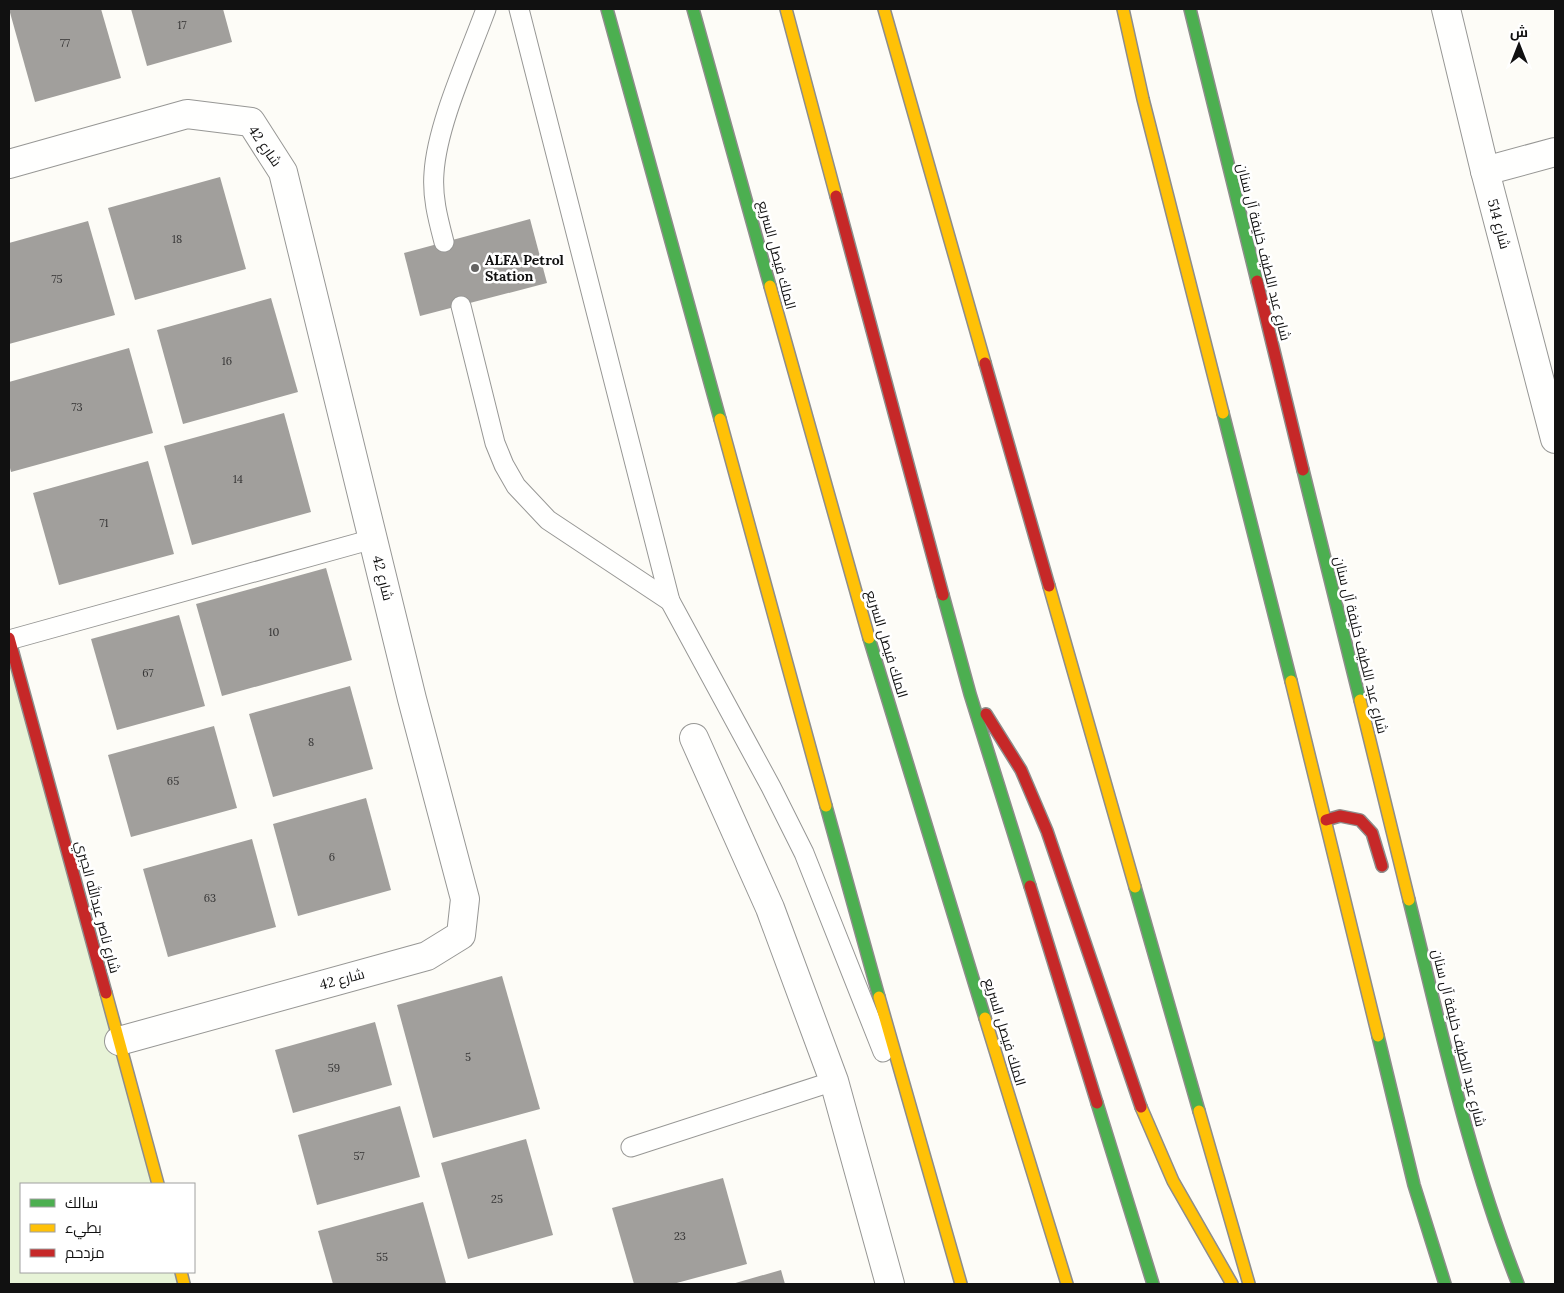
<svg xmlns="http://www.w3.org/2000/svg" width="1564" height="1293" font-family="Lora,Cairo,serif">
	<rect width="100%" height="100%" fill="#fdfcf7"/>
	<path fill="#e7f3d7" d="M9 638 156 1184H21V1272H180L183 1284H9Z"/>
	<g fill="#a19f9c">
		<path d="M9 9H101L121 78 35 102Z"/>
		<path d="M131 9H223L232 42 147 66Z"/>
		<path d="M220 177 246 269 135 300 108 208Z"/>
		<path d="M530 219 547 283 420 316 404 253Z"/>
		<path d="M88 221 115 315 9 344V243Z"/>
		<path d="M271 298 298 392 183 424 157 330Z"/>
		<path d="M129 348 153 433 11 472 9 464V382Z"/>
		<path d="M284 413 311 512 192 545 164 446Z"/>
		<path d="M148 461 174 554 59 585 33 493Z"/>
		<path d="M326 568 352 660 222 696 196 604Z"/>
		<path d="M179 615 205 706 117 730 91 639Z"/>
		<path d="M350 686 373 769 273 797 249 714Z"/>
		<path d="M214 726 237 808 131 837 108 755Z"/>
		<path d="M366 798 391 890 298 916 273 824Z"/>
		<path d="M252 839 276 927 168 957 143 869Z"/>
		<path d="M502 976 540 1109 433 1138 397 1005Z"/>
		<path d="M375 1022 392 1085 293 1113 275 1050Z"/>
		<path d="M400 1106 420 1177 317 1205 298 1135Z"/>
		<path d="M526 1139 553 1235 468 1259 441 1163Z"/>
		<path d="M723 1178 747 1264 673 1284H634L612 1208Z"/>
		<path d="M423 1202 446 1283 333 1284 318 1231Z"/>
		<path d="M781 1270 785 1284H732Z"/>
	</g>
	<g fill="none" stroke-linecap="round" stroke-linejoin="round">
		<defs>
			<g id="lane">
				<path d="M519 9 670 601 771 787 804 853 883 1052"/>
				<path d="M444 242C438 219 432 197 434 173 437 124 469 56 486 9"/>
				<path d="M461 306 495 443 504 465 516 486 548 520 670 601"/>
				<path d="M9 640 373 539"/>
				<path d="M631 1147 834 1081"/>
			</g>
			<g id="street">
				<path d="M1446 9 1485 171 1555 439"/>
				<path d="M9 164 187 114 251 122 283 172 412 699 465 899 461 935 427 956 119 1041"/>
				<path d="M1485 171 1555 152"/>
				<path d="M694 738 770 908 834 1081 890 1284"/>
			</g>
			<g id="fast">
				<path d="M607 9 720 419"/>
				<path d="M693 9 770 286"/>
				<path d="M1190 9 1257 281"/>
				<path d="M1223 413 1291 681"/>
				<path d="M1303 470 1360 700"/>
				<path d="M943 595 970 694 1030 886"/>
				<path d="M869 638 985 1018"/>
				<path d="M826 806 879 997"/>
				<path d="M1135 887 1199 1111"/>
				<path d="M1409 900C1441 1029 1469 1160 1518 1284"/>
				<path d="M1378 1036 1414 1185 1445 1284"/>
				<path d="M1097 1103 1153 1284"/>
			</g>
			<g id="slow">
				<path d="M786 9 836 196"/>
				<path d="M884 9 985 363"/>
				<path d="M1123 9 1143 99 1223 413"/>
				<path d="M770 286 869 638"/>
				<path d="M720 419 826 806"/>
				<path d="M1049 586 1135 887"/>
				<path d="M1291 681 1378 1036"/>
				<path d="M1360 700 1409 900"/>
				<path d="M106 993 158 1184"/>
				<path d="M879 997 961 1284"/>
				<path d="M985 1018 1067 1284"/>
				<path d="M1141 1107 1173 1181 1232 1284"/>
				<path d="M1199 1111 1249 1284"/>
				<path d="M181 1272 184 1284"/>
			</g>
			<g id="jam">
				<path d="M836 196 943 595"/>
				<path d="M1257 281 1303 470"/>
				<path d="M985 363 1049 586"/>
				<path d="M9 638 106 993"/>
				<path d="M986 714 1021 770 1047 831 1141 1107"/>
				<path d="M1326 820 1340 816 1360 820 1372 833 1382 866"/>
				<path d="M1030 886 1097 1103"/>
			</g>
		</defs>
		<use href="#lane" stroke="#979795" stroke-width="21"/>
		<use href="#street" stroke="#979795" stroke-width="30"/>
		<use href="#fast" stroke="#8e8d8b" stroke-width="14"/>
		<use href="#slow" stroke="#8e8d8b" stroke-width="14"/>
		<use href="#jam" stroke="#8e8d8b" stroke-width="14"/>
		<use href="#lane" stroke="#fffffe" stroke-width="19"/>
		<use href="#street" stroke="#fffffe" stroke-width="28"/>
		<use href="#fast" stroke="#4caf50" stroke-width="11"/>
		<use href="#slow" stroke="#ffc107" stroke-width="11"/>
		<use href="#jam" stroke="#c62828" stroke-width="11"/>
	</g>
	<circle fill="#646362" stroke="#fff" stroke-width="2" cx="475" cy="268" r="5"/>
	<g text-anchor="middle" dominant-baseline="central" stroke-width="5" stroke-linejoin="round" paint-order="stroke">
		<g font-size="11" fill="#353434">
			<text x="182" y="25">17</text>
			<text x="65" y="43">77</text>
			<text x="177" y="239">18</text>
			<text x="57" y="279">75</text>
			<text x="227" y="361">16</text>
			<text x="77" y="407">73</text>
			<text x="238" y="479">14</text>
			<text x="104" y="523">71</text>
			<text x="274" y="632">10</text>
			<text x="148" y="673">67</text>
			<text x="311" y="742">8</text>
			<text x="173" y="781">65</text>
			<text x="332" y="857">6</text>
			<text x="210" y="898">63</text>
			<text x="468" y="1057">5</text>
			<text x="334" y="1068">59</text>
			<text x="359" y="1156">57</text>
			<text x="497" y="1199">25</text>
			<text x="680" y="1236">23</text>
			<text x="382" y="1257">55</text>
		</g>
		<g font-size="14" fill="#111" stroke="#fff">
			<text transform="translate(265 146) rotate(55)">شارع 42</text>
			<text transform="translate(1499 224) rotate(75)">شارع 514</text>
			<text transform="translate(1264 252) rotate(76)">شارع عبد اللطيف خليفة آل سنان</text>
			<text transform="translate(777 255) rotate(75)">الملك فيصل السريع</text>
			<text transform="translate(383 578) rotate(76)">شارع 42</text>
			<text transform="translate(887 644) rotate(73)">الملك فيصل السريع</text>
			<text transform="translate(1361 645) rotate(76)">شارع عبد اللطيف خليفة آل سنان</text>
			<text transform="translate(98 907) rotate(75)">شارع ناصر عبدالله الجبري</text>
			<text transform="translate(342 979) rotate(-15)">شارع 42</text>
			<text transform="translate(1005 1032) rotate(73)">الملك فيصل السريع</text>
			<text transform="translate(1459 1038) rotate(76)">شارع عبد اللطيف خليفة آل سنان</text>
		</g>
		<g font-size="14" font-weight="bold" fill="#111" stroke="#fff" text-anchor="start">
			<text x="485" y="260">ALFA Petrol<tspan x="485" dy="16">Station</tspan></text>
		</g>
	</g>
	<rect width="1564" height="1293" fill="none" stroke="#111111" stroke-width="20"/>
	<rect x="20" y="1183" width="175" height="90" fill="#ffffff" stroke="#a0a0a0"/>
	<rect x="30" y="1199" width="25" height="8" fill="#4caf50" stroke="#a0a0a0"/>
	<text x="65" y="1208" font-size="15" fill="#111111">سالك</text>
	<rect x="30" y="1224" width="25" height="8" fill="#ffc107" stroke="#a0a0a0"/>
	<text x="65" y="1233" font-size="15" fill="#111111">بطيء</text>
	<rect x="30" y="1249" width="25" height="8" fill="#c62828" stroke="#a0a0a0"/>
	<text x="65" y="1258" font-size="15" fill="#111111">مزدحم</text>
	<g transform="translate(1519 45)" stroke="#ffffff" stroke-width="4" paint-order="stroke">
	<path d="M0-4L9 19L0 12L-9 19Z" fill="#111111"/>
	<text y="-8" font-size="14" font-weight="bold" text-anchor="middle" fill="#111111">ش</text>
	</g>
</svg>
